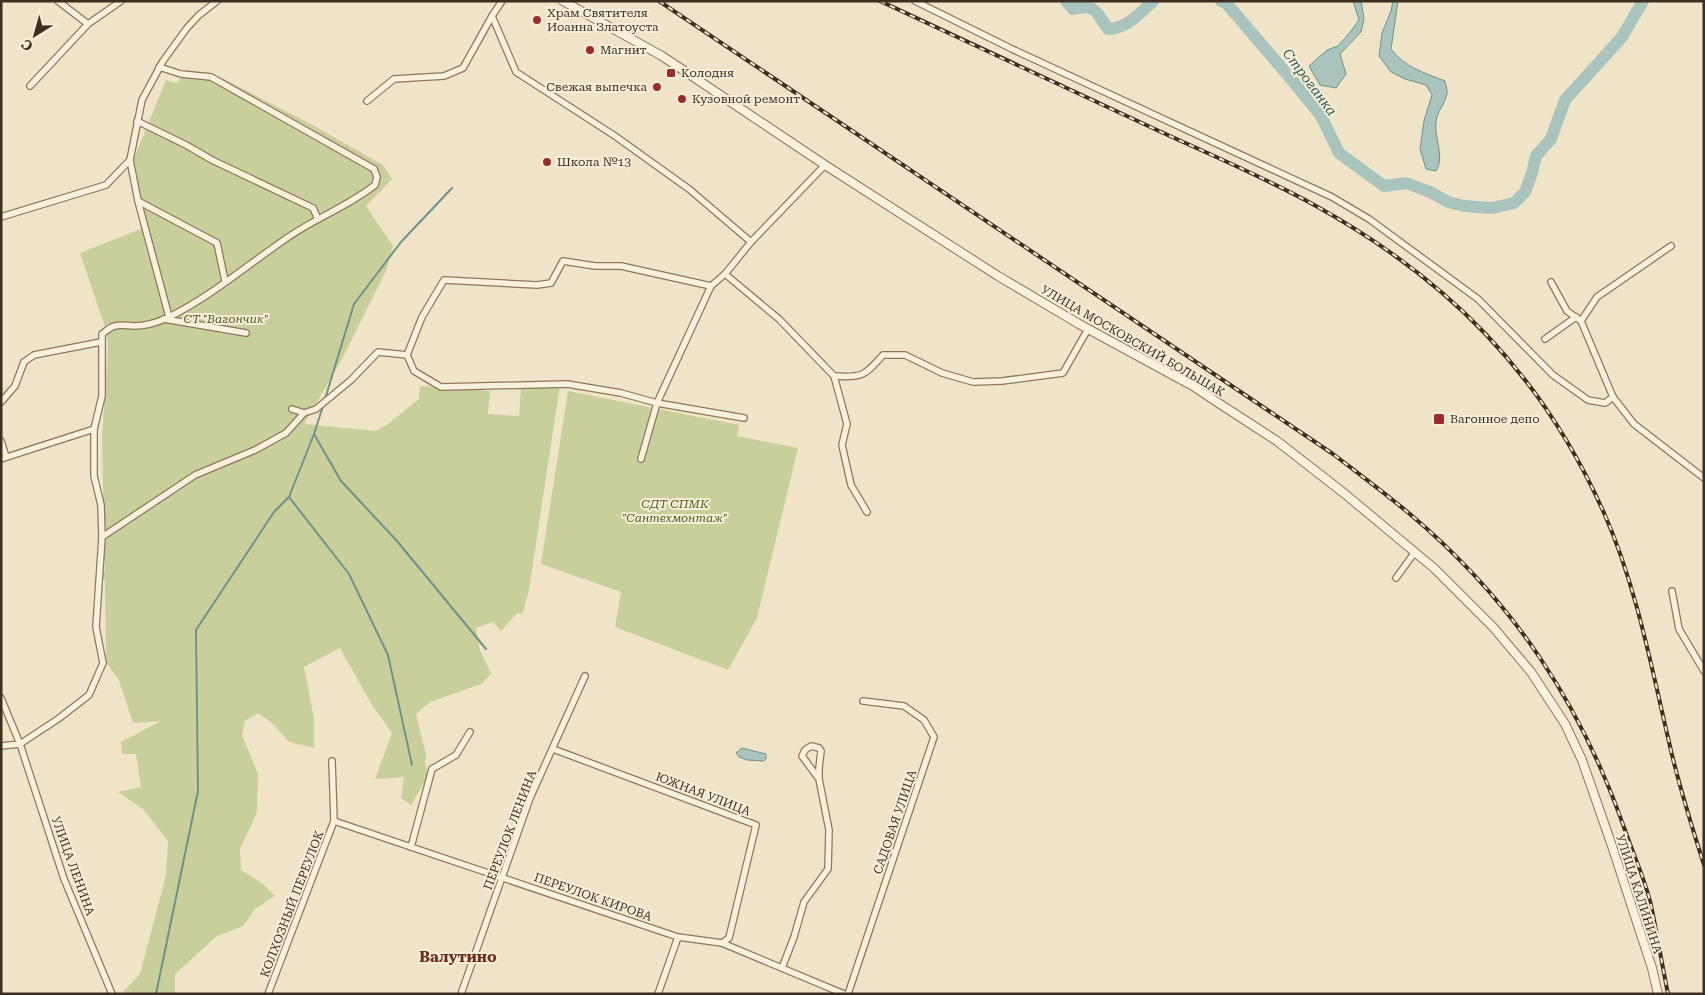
<svg xmlns="http://www.w3.org/2000/svg" width="1705" height="995" font-family="'Roboto Serif',serif">
	<rect width="100%" height="100%" fill="#f0e4c8"/>
	<g fill="#c9cf9b">
		<path d="M185 70 212 73 307 122 383 165 392 179 366 206 393 246 386 271 342 359 304 424 376 431 388 424 419 399 420 386 490 391 488 414 519 416 521 388 560 385 529 590 522 614 517 613 501 631 493 622 476 628 480 650 491 674 481 684 430 702 416 714 426 754 425 764 429 774 411 805 401 798 404 777 375 779 392 733 372 705 340 648 304 667 314 719V748L289 742 273 724 258 713 245 721 242 735 258 774 257 812 240 849 241 870 263 884 275 896 255 909 243 926 217 936 175 974V992L179 994H123V992L140 974 166 875 168 841 144 810 118 792 141 787 136 754H122L121 742 161 721 133 723 119 680 106 662 105 579H101L102 572 105 571 104 558 102 557 104 542 102 437 108 345 104 324 80 253 148 226 133 161 166 80 177 83Z"/>
		<path d="M568 391 739 425 737 436 798 448 757 618 728 670 615 627 621 592 541 564Z"/>
	</g>
	<g fill="#a9c4bc" stroke="#6f938a">
		<path d="M1353 1H1361L1364 19 1361 32 1340 54 1346 74 1336 88 1320 85 1309 66 1327 50 1338 46 1351 31 1359 20Z"/>
		<path d="M1393 1H1398L1391 49C1404 67 1425 73 1445 81 1445 84 1448 90 1447 93 1446 103 1437 111 1436 122 1434 137 1445 158 1436 171L1426 169 1420 149 1424 121 1432 95 1426 85 1405 79 1391 72 1379 56 1382 33 1391 11Z"/>
		<path d="M742 748 766 754V759L764 761 747 760 739 757 736 753Z"/>
	</g>
	<g fill="none" stroke-linecap="round" stroke-linejoin="round">
		<g stroke="#6f938a" stroke-width="2">
			<path d="M325 399 354 304 401 242 452 188"/>
			<path d="M314 434 341 481 397 541 486 649"/>
			<path d="M289 497 349 574 388 655 412 765"/>
			<path d="M156 994 198 791 196 630 274 512 289 497 314 434 323 406"/>
		</g>
		<g stroke="#a9c4bc" stroke-width="12">
			<path d="M1066 1 1073 9C1096 3 1096 12 1108 29 1128 28 1139 14 1153 1"/>
			<path d="M1221 1 1227 4 1292 80 1321 116 1339 153 1384 186 1406 183 1430 192 1448 202 1464 206 1492 208 1514 203 1525 192 1532 173 1536 156 1551 139 1565 100 1622 37 1643 1"/>
		</g>
		<defs>
			<g id="minor">
				<path d="M58 1 88 24 121 1"/>
				<path d="M502 1 492 16 516 72 615 136 689 189 751 242"/>
				<path d="M915 1 1012 49 1332 197 1369 219 1478 299 1553 375 1588 400 1605 403 1613 397"/>
				<path d="M30 86 88 24"/>
				<path d="M367 101 394 79 444 76 463 68 492 16"/>
				<path d="M137 121 186 145 212 160 313 208 318 219"/>
				<path d="M130 160 138 201 217 243 225 281"/>
				<path d="M825 165 751 242 725 274 779 319 834 376 847 424 842 445 851 485 867 512"/>
				<path d="M138 201 169 317"/>
				<path d="M1 217 106 185 130 160 142 100 163 61 187 28 199 15 217 1"/>
				<path d="M1671 246 1597 297 1581 321 1613 397 1634 424 1704 478"/>
				<path d="M725 274 711 286 621 266H595L563 261 551 283 537 285 444 280 422 317 407 355 414 371 441 387 567 384 621 393 657 403 744 418"/>
				<path d="M1551 282 1567 311 1581 321"/>
				<path d="M164 319 246 333"/>
				<path d="M1545 339 1576 317"/>
				<path d="M834 376C863 378 864 376 883 355H905L942 373 973 382 1002 381 1063 373 1088 329"/>
				<path d="M1 402 15 386 24 362 34 355 101 342"/>
				<path d="M292 409 304 413"/>
				<path d="M1 441 6 457"/>
				<path d="M1 459 94 429"/>
				<path d="M641 459 657 403 711 286"/>
				<path d="M102 537 195 475 255 450 286 433 304 413 316 409 351 380 378 352 407 355"/>
				<path d="M1396 578 1415 552"/>
				<path d="M1672 591 1679 629 1704 671"/>
				<path d="M1 698 20 744 64 879 112 994"/>
				<path d="M1 746 20 744 58 719 89 695 103 663 96 627 102 537 101 505 94 476V429L102 396V334C106 331 110 327 115 326 120 324 128 326 134 326 146 326 156 323 167 318 210 297 245 267 284 240 313 219 347 207 375 185L377 177 374 169 211 77 181 74 159 67"/>
				<path d="M553 749 756 825 729 938 722 943"/>
				<path d="M334 821 678 937 722 943 844 994"/>
				<path d="M411 847 432 769 456 755 470 732"/>
				<path d="M782 968 794 937 804 902 828 869 829 830 819 779V768L821 751 819 748 811 746 805 750 802 756 819 779"/>
				<path d="M268 994 334 821 332 761"/>
				<path d="M461 994 530 798 585 676"/>
				<path d="M658 994 678 937"/>
				<path d="M848 994 934 737 924 720 904 706 863 701"/>
			</g>
			<path id="tertiary" d="M563 1 662 56 825 165 998 276 1079 324 1193 386 1220 404 1277 441 1345 494 1435 569 1493 627 1531 672 1565 724 1582 760 1612 846 1652 968 1658 994"/>
		</defs>
		<use href="#minor" stroke="#8d765c" stroke-width="8"/>
		<use href="#tertiary" stroke="#8d765c" stroke-width="10"/>
		<use href="#minor" stroke="#faf1dc" stroke-width="5.5"/>
		<use href="#tertiary" stroke="#faf1dc" stroke-width="8"/>
		<defs>
			<g id="rail">
				<path d="M659 1 1333 454C1359 474 1386 494 1411 515 1513 601 1581 704 1625 830 1633 854 1645 879 1651 905 1657 934 1662 964 1668 994"/>
				<path d="M880 1C973 45 1066 88 1159 131 1211 155 1266 178 1316 206 1448 279 1542 374 1604 513 1636 585 1651 665 1669 742 1678 783 1691 824 1704 865"/>
			</g>
		</defs>
		<use href="#rail" stroke="#3d2e20" stroke-width="4"/>
		<use href="#rail" stroke="#f7eed8" stroke-width="2" stroke-dasharray="5.5" stroke-linecap="butt"/>
	</g>
	<g fill="#9e2a2b" stroke="#f7eed8" stroke-width="2">
		<circle cx="537" cy="20" r="5"/>
		<circle cx="590" cy="50" r="5"/>
		<rect x="666" y="68" width="10" height="10" rx="2.5"/>
		<circle cx="657" cy="87" r="5"/>
		<circle cx="682" cy="99" r="5"/>
		<circle cx="547" cy="162" r="5"/>
		<rect x="1433" y="413" width="12" height="12" rx="2.5"/>
	</g>
	<g text-anchor="middle" dominant-baseline="central" stroke-width="4" stroke-linejoin="round" paint-order="stroke">
		<g font-size="12" fill="#3d2e20" stroke="#f7eed8" text-anchor="start">
			<text x="547" y="13">Храм Святителя<tspan x="547" dy="14">Иоанна Златоуста</tspan></text>
			<text x="600" y="50">Магнит</text>
			<text x="681" y="73">Колодня</text>
			<text x="647" y="87" text-anchor="end">Свежая выпечка</text>
			<text x="692" y="99">Кузовной ремонт</text>
			<text x="557" y="162">Школа №13</text>
			<text x="1450" y="419">Вагонное депо</text>
		</g>
		<g font-size="12" font-style="italic" fill="#4d5a26" stroke="#f7eed8">
			<text x="226" y="319">СТ "Вагончик"</text>
			<text x="675" y="504">СДТ СПМК<tspan x="675" dy="14">"Сантехмонтаж"</tspan></text>
		</g>
		<g font-size="12" fill="#3d2e20" stroke="#f7eed8">
			<text transform="translate(1133 341) rotate(30)">УЛИЦА МОСКОВСКИЙ БОЛЬШАК</text>
			<text transform="translate(703 794) rotate(21)">ЮЖНАЯ УЛИЦА</text>
			<text transform="translate(895 822) rotate(-71)">САДОВАЯ УЛИЦА</text>
			<text transform="translate(510 830) rotate(-69)">ПЕРЕУЛОК ЛЕНИНА</text>
			<text transform="translate(73 866) rotate(70)">УЛИЦА ЛЕНИНА</text>
			<text transform="translate(1639 894) rotate(72)">УЛИЦА КАЛИНИНА</text>
			<text transform="translate(593 897) rotate(19)">ПЕРЕУЛОК КИРОВА</text>
			<text transform="translate(292 904) rotate(-69)">КОЛХОЗНЫЙ ПЕРЕУЛОК</text>
		</g>
		<g font-size="14" font-style="italic" fill="#2f5d5a" stroke="#f7eed8">
			<text transform="translate(1310 82) rotate(53)">Строганка</text>
		</g>
		<g font-size="15" font-weight="bold" fill="#6b2e1e" stroke="#f7eed8">
			<text x="458" y="957">Валутино</text>
		</g>
	</g>
	<rect width="1705" height="995" fill="none" stroke="#3d2e20" stroke-width="5"/>
	<g transform="translate(35 35) rotate(217)" stroke="#f7eed8" stroke-width="4" paint-order="stroke">
	<path d="M0-4L9 19L0 12L-9 19Z" fill="#3d2e20"/>
	<text y="-8" font-size="14" font-weight="bold" text-anchor="middle" fill="#3d2e20">С</text>
	</g>
</svg>
